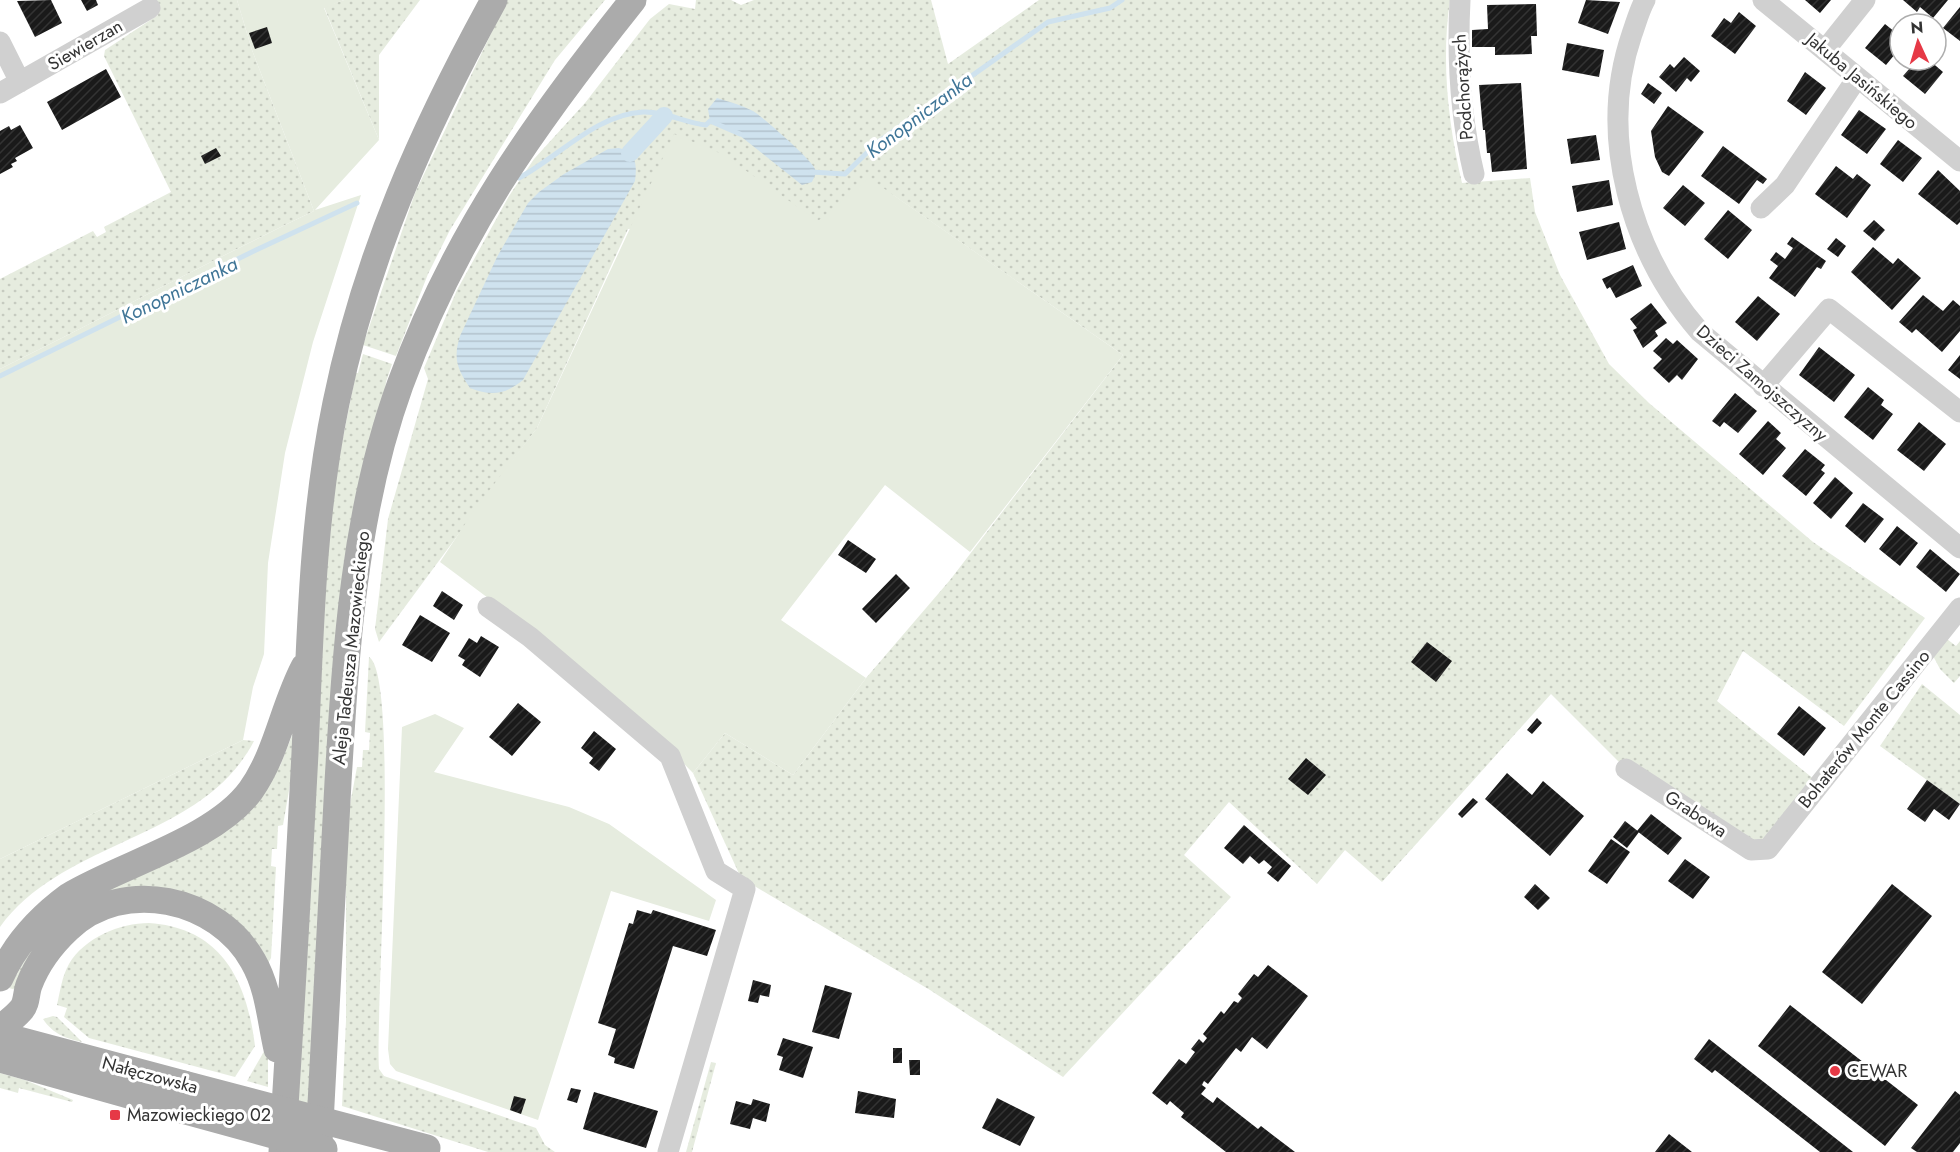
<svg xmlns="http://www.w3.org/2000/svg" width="1960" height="1152" font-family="Jost,sans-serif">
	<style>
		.grass { fill: url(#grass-dots) }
		.garden { fill: #e6ecdf }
		.water { fill: url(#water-rules) }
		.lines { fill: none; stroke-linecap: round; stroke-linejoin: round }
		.stream { stroke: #cfe2ee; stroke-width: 5 }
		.canal { stroke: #cfe2ee; stroke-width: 18 }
		.building { fill: url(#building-hatch) }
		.minor { stroke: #d0d0d0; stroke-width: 21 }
		.major { stroke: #ababab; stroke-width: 27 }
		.major-bridge { stroke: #ababab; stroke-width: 27 }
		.poi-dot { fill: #e63946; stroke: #fff; stroke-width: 2 }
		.labels { text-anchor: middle; stroke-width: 6; stroke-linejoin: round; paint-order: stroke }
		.street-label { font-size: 18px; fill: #333; stroke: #fff }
		.poi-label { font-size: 18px; fill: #333; stroke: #fff; text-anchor: start }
		.water-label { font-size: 20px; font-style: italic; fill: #3f7597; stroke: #fff }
	</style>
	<defs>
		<pattern id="grass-dots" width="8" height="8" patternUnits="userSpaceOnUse" patternTransform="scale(1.5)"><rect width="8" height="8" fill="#e6ecdf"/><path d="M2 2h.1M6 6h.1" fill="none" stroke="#c6cbc0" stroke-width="1.8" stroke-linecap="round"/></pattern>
		<pattern id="water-rules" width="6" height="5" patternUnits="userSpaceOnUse" patternTransform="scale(1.5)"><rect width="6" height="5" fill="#cfe2ee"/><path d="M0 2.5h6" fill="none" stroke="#b2c2cd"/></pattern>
		<pattern id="building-hatch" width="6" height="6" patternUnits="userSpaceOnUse" patternTransform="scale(1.5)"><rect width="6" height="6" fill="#1a1a1a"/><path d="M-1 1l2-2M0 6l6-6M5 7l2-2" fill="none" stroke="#333"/></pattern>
	</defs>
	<rect width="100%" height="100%" fill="#fff"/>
	<!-- grass -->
	<path class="grass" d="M151 0H237L252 50 314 211C208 262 105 317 0 369V279L93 231 97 237 106 232 104 227 171 192 104 56 105 50 158 15Z
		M344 0H420L379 55V140L324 7Z
		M507 0H605L555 60 450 230 428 274 396 356 363 345 415 193Z
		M696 0H731L741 5 754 0H931L948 64 1039 0H1450C1441 61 1448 123 1462 183L1530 178 1535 212 1560 275 1609 364 1649 403 1813 542 1925 618 1844 726 1743 651 1717 701 1820 784 1768 849 1626 769 1551 694 1382 882 1345 850 1317 884 1229 802 1184 855 1231 897 1063 1077 930 990 741 878 693 773 725 733 793 775 866 678 950 580 1123 355 893 195 818 221 628 229 537 428 379 642 375 629 388 519 428 379 424 368 457 290 509 196 534 159 585 103 650 19 669 4 695 9Z
		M363 354 392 364 386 382 308 1152H295L319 672 333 487 356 373H358Z
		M1943 636 1956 646 1960 641V676L1954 683 1940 669 1932 654Z
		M369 657C400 675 375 1015 379 1069L384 1076 536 1128 545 1145 555 1152H488L342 1106 346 1021V826L357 767H362L363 750H369L370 733 365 732Z
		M1922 684 1960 715V804L1880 746Z
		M293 733 291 779 283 825 278 826 277 849H272L271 866 276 867 271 958 267 965 260 952 123 893 16 990 9 988 36 941 280 766Z
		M243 740 254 741C202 841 65 838 0 927V859Z
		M149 923C222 928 247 981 255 1046L235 1077 89 1038 64 1017 67 1008 57 1005C60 992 62 976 69 964 84 938 120 923 149 923Z
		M53 1016 57 1017 82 1042C65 1038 53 1034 43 1019Z
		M266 1048H268V1087L247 1081Z
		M711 1062 716 1063 692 1152H686Z
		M0 1073 25 1080 73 1100 72 1102 19 1088 18 1093 0 1088Z"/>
	<!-- garden -->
	<path class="garden" d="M237 0H344L324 8 379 140 315 210 361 195 313 342 285 453 268 563 264 654 253 687 243 740 0 859V369C105 317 208 262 314 211L252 50Z
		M674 134 722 154 818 221 869 178 1123 355 970 552 885 485 781 620 866 678 793 775 725 733 693 773C614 691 531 630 440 562L475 509 537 428Z
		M435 714 464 728 434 772 569 807 609 824 716 900 709 921 611 891 538 1120 396 1071 390 1064 388 1049 402 727Z"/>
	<!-- water -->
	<path class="water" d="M717 98C730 102 741 105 753 111 763 117 812 160 815 169 817 174 814 177 812 182L802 185 734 131 710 121 708 109Z
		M619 148C637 152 637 166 635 181L523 380C506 394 492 397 470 388 457 369 453 358 460 336L497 257 528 203 539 192 564 174 608 149Z"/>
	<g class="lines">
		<!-- stream -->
		<path class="stream" d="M811 172 845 174 878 142 1048 22 1110 8 1122 0
			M519 178C558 157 597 114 643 112 664 111 686 123 706 125L710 121 740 134
			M0 376 256 250 357 203"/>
		<!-- canal -->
		<path class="canal" d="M630 153 664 116"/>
	</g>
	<!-- building -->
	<path class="building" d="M51 0 62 23 35 37 17 1Z
		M81 0H96L98 5 87 11Z
		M1586 0 1620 2 1608 34 1578 23Z
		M1805 0H1831L1820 13Z
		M1903 0H1948L1933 18 1920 7 1917 12Z
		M1536 4 1537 36H1531L1532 54 1495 55V47H1472V30L1488 29 1487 5Z
		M1960 7V41L1943 28Z
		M1739 12 1756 26 1735 54 1711 36 1724 18 1731 23Z
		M1885 24 1900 36V48L1886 65 1865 48Z
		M267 27 272 43 255 49 249 33Z
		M1567 43 1604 50 1599 77 1562 70Z
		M1684 57 1700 71 1691 82 1687 78 1676 92 1659 77 1670 64 1674 68Z
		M1917 60H1929L1943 72 1925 94 1903 76Z
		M106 69 121 97 62 130 47 102Z
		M1805 72 1826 88 1806 115 1787 101Z
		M1521 83 1527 169 1492 172 1490 153H1487L1485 130H1483L1479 85Z
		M1648 83 1662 93 1654 104 1641 94Z
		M1668 106 1704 132 1669 176 1662 172 1655 157 1651 131Z
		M1859 110 1886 129 1867 154 1841 135Z
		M20 125 33 148 15 158 17 161 11 164 13 167 0 174V131L9 126 11 130Z
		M1596 135 1600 160 1571 164 1567 139Z
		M1898 140 1922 158 1903 182 1880 164Z
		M1723 146 1767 179 1763 184 1757 180 1739 204 1701 176Z
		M216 148 221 156 205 164 201 156Z
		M1836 166 1853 179 1857 174 1871 185 1847 218 1815 194Z
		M1938 170 1960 191V222L1957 225 1918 194Z
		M1609 180 1613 205 1577 212 1572 186Z
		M1683 185 1705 203 1685 226 1663 208Z
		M1728 210 1752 230 1728 259 1704 239Z
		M1874 220 1885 230 1875 241 1863 231Z
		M1619 222 1626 249 1587 260 1579 232Z
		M1792 237 1826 261 1821 269 1817 267 1795 297 1769 278 1778 266 1770 260 1776 252 1785 259 1793 248 1787 244Z
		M1836 238 1846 246 1838 257 1827 249Z
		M1873 247 1893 264 1898 258 1921 278 1892 310 1851 272Z
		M1633 265 1642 286 1616 298 1610 287 1607 289 1602 279Z
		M1923 295 1943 311 1953 300 1960 306V331L1942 352 1916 329 1912 333 1899 322Z
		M1758 296 1780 314 1757 341 1735 322Z
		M1651 303 1667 323 1655 331 1658 336 1643 348 1633 330 1637 328 1630 319Z
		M1666 338 1673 344 1677 340 1698 359 1682 380 1677 375 1669 383 1653 368 1662 359 1653 351Z
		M1819 347 1855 375 1834 402 1799 375Z
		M1960 355V379L1948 370Z
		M1868 387 1884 400 1881 405 1893 414 1873 440 1844 417Z
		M1735 393 1757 411 1738 433 1724 422 1720 427 1712 421Z
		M1768 421 1781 433 1776 439 1786 448 1763 475 1739 454Z
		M1919 422 1946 444 1924 471 1897 450Z
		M1805 449 1825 465 1821 470 1825 473 1806 496 1782 476Z
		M1835 477 1853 493 1831 519 1813 503Z
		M1863 503 1884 519 1865 543 1845 526Z
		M1897 526 1918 543 1900 566 1879 549Z
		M848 540 876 559 866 573 838 555Z
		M1930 549 1960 574 1946 592 1916 567Z
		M896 574 910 588 876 623 862 609Z
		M442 591 463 605 454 620 433 606Z
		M420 615 450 633 432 662 402 645Z
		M481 636 499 647 480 677 462 665 465 660 458 656 469 638 477 643Z
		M1427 642 1452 661 1436 682 1411 662Z
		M518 703 541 722 512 756 489 737Z
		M1799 706 1826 728 1804 756 1777 734Z
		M1537 718 1542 723 1532 734 1527 730Z
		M594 731 616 749 599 771 589 763 593 758 581 748Z
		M1306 758 1326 775 1308 795 1288 779Z
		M1507 773 1532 795 1543 781 1584 816 1550 856 1485 799Z
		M1927 780 1960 804 1949 820 1934 809 1925 822 1907 809Z
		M1473 798 1478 802 1462 818 1458 814Z
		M1651 814 1682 838 1668 855 1637 831Z
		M1625 821 1639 832 1627 848 1613 837Z
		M1244 825 1291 866 1278 882 1267 873 1272 867 1264 860 1259 864 1250 856 1243 864 1224 848Z
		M1611 839 1630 852 1607 884 1588 871Z
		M1685 859 1710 877 1693 899 1668 881Z
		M1535 884 1550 898 1538 910 1524 897Z
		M1892 884 1932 916 1862 1004 1822 972Z
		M637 910 651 914 653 910 716 930 707 956 673 946 634 1069 614 1063 615 1058 608 1055 616 1029 598 1023 629 923 633 924Z
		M1268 965 1308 996 1267 1049 1252 1037 1241 1052 1236 1048 1208 1084 1204 1081 1202 1085 1206 1088 1201 1094 1213 1103 1217 1097 1258 1129 1261 1126 1295 1152H1226L1181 1117 1184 1113 1170 1101 1167 1105 1152 1093 1179 1059 1186 1064 1195 1052 1191 1049 1199 1039 1203 1043 1207 1038 1203 1034 1221 1011 1224 1014 1234 1001 1238 1003 1242 998 1238 994 1254 974 1258 977Z
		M753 980 771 985 769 997 760 995 758 1003 748 1001Z
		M825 985 852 993 839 1039 812 1032Z
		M1790 1005 1918 1105 1885 1146 1758 1046Z
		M783 1038 813 1047 803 1078 779 1070 783 1057 777 1055Z
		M1709 1039 1853 1152H1820L1715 1070 1712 1073 1694 1059Z
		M893 1048H902V1063H893Z
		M909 1060H920V1075H910Z
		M571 1088 581 1090 577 1103 567 1100Z
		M858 1091 896 1099 894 1118 855 1113Z
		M1955 1091 1960 1095V1143L1953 1152H1917L1911 1148Z
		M594 1092 658 1111 646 1148 583 1129Z
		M514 1096 526 1099 521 1114 510 1110Z
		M997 1098 1035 1117 1020 1146 982 1128Z
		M753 1099 770 1104 766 1122 753 1118 750 1129 730 1124 736 1101 751 1105Z
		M1669 1134 1692 1152H1655Z"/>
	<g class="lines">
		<!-- minor -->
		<path class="minor" d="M1460 0C1457 59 1460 116 1474 174
			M1645 0C1639 11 1636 23 1632 34 1597 136 1631 253 1700 332L1960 548
			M1763 0 1960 161
			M0 42 20 82
			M1825 50 1865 0
			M0 93 150 8
			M1761 208 1785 185 1857 78
			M1763 386 1829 309 1960 412
			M488 607 530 637 670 756 716 871 745 889 668 1152
			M1626 769 1751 850 1768 849 1960 608"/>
		<!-- major -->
		<path class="major" d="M0 978C15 944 39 918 69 896 122 864 215 840 251 790 277 753 283 707 304 667
			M0 1028C7 1023 15 1017 21 1010 27 1004 26 993 29 985 37 964 52 944 68 929 123 876 218 898 253 961 269 989 270 1019 277 1049
			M0 1035 184 1084
			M0 1059 182 1110
			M319 1142C326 1022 331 902 338 782 346 648 354 512 400 385 455 234 534 124 633 0
			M282 1152C291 1019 298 886 305 753 310 637 312 518 336 403 366 256 422 131 494 0"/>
		<!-- major-bridge -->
		<path class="major-bridge" d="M184 1084 427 1148
			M182 1110 324 1149"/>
	</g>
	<!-- markers -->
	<g class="poi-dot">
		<circle cx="1835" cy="1071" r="6"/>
		<rect x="109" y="1109" width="12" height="12" rx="3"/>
	</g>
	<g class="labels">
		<!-- street labels -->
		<g class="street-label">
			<text transform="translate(85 45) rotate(-30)" y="6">Siewierzan</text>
			<text transform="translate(1862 81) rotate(40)" y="6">Jakuba Jasińskiego</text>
			<text transform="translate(1463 87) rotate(-94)" y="6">Podchorążych</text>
			<text transform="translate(1762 383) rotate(41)" y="6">Dzieci Zamojszczyzny</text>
			<text transform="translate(351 648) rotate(-84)" y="6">Aleja Tadeusza Mazowieckiego</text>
			<text transform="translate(1864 729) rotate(-51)" y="6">Bohaterów Monte Cassino</text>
			<text transform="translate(1696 814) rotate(33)" y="6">Grabowa</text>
			<text transform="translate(150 1075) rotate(15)" y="6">Nałęczowska</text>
		</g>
		<!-- poi labels -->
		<g class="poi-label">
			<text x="1847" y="1077">CEWAR</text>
			<text x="127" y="1121">Mazowieckiego 02</text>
		</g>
		<!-- water labels -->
		<g class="water-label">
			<text transform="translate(919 115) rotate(-37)" y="7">Konopniczanka</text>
			<text transform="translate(179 290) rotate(-26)" y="7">Konopniczanka</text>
		</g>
	</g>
	<!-- north arrow -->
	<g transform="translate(1918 42) rotate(356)"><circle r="28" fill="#ffffff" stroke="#adadad" stroke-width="1.5"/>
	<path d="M0-4.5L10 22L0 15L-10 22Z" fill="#e63946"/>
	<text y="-9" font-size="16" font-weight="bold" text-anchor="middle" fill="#333333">N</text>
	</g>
</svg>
